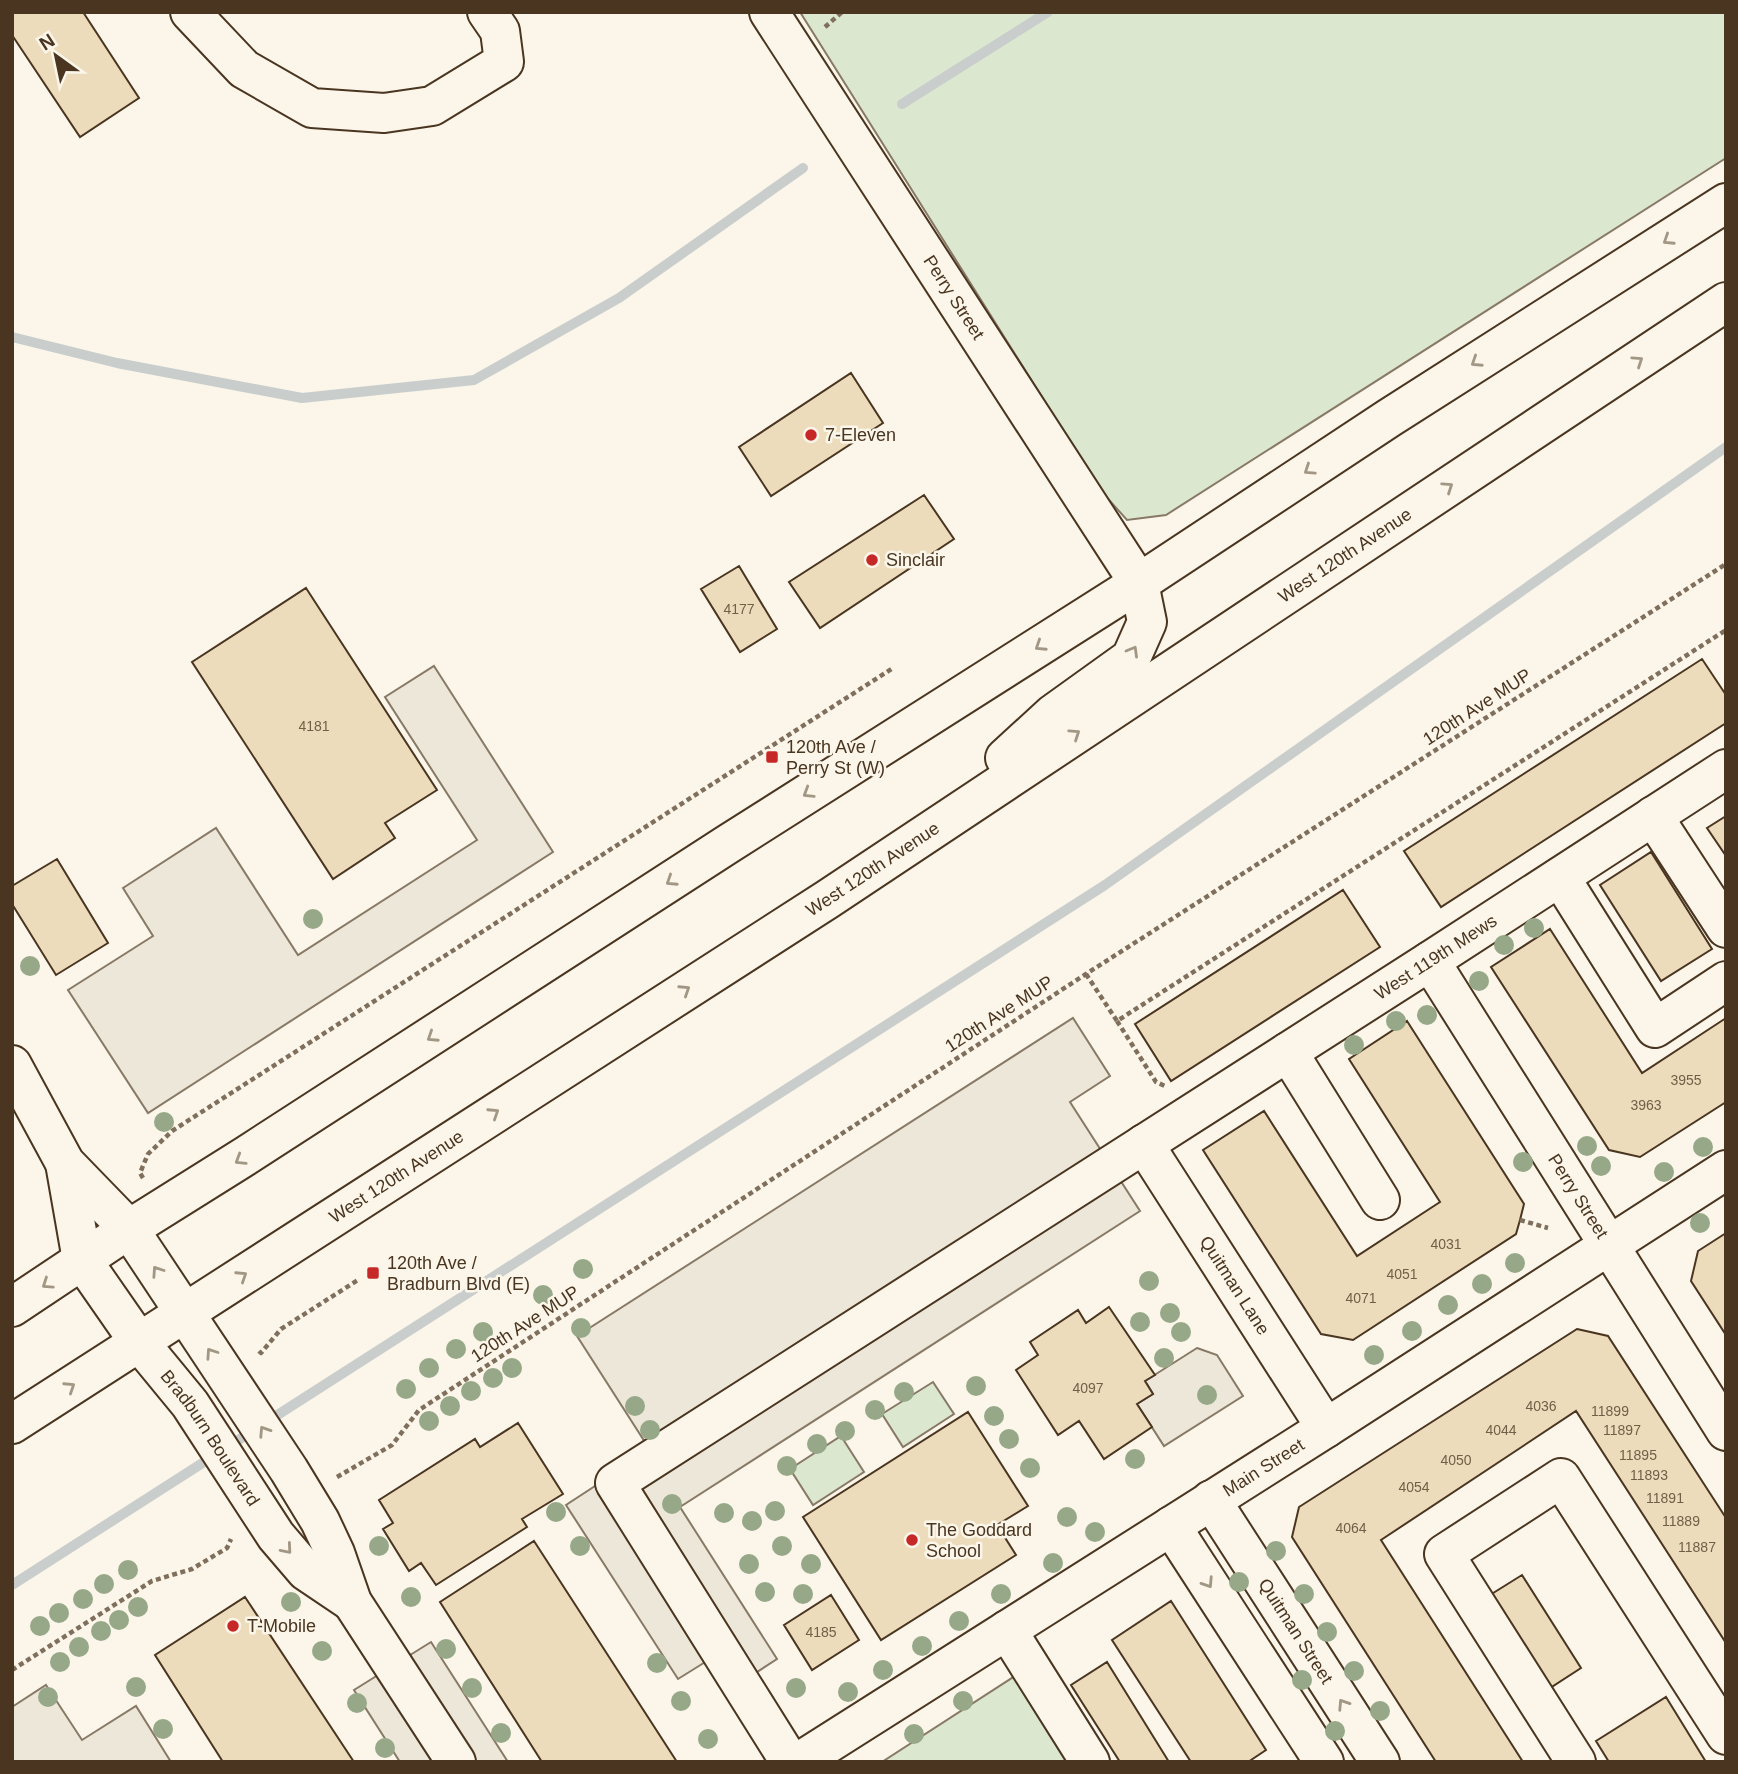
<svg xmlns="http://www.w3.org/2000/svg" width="1738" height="1774" font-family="Arial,sans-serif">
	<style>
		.green { fill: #dce7d0; stroke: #887966; stroke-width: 2 }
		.parking { fill: #ede7d9; stroke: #887966; stroke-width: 2 }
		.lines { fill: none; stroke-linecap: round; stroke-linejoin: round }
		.stream { stroke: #c9cecd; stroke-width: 10 }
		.building { fill: #ecdcbc; stroke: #4a3520; stroke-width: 2 }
		.minor-casing { stroke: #4a3520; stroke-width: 42 }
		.major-casing { stroke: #4a3520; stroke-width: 42 }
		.path { stroke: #7f6f5c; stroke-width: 4.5; stroke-dasharray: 5 3.5; stroke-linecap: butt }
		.minor { stroke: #fbf6e9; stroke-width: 38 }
		.major { stroke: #fbf6e9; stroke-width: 38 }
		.tree { fill: #96a887 }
		.oneway { stroke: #a29684 }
		.poi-dot { fill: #c62828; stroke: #fbf6e9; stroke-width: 2.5 }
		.labels { text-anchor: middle; stroke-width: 5; stroke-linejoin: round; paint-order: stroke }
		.number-label { font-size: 14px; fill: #725f47 }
		.street-label { font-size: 18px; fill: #4a3520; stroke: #fbf6e9 }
		.poi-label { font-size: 18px; fill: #4a3520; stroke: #fbf6e9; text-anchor: start }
	</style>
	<rect width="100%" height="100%" fill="#fbf6e9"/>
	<!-- green -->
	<path class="green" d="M800 12H1726V158L1166 515 1127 520 1101 491Z
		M933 1382 954 1414 903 1447 882 1414Z
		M841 1436 864 1472 813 1505 790 1469Z
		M1018 1674 1075 1762H882Z"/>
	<!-- parking -->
	<path class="parking" d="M434 666 553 852 148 1113 68 990 153 936 123 888 216 828 298 955 477 840 385 697Z
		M1073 1018 1110 1076 1070 1102 1140 1211 680 1507 777 1659 751 1676 731 1646 678 1679 566 1505 650 1450 577 1336Z
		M1197 1348 1217 1355 1243 1396 1164 1446 1137 1404 1153 1394 1145 1381Z
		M431 1642 508 1762H400L354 1690Z
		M46 1685 82 1740 136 1706 171 1762H12V1707Z"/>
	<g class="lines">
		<!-- stream -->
		<path class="stream" d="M902 104 1048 12
			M12 337 117 363 302 398 474 380 619 298 803 168
			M12 1585 1105 885 1726 447"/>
	</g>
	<!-- building -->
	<path class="building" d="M12 12H83L139 98 80 137 12 35Z
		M851 373 883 423 771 496 739 447Z
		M924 495 954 539 820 628 789 582Z
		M739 566 777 629 740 652 701 589Z
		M306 588 437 790 385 823 395 838 333 879 192 662Z
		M1702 659 1726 695V723L1441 907 1404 851Z
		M1726 816V856L1707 828Z
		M1651 852 1712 949 1661 981 1600 885Z
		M57 859 108 943 56 975 12 904V886Z
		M1343 890 1380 947 1171 1081 1135 1024Z
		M1550 929 1642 1073 1726 1018V1102L1640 1157 1609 1150 1491 967Z
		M1407 1021 1524 1204 1520 1220 1516 1234 1353 1340 1321 1334 1203 1150 1264 1111 1357 1256 1440 1202 1349 1059Z
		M1726 1233V1335L1691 1281 1698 1251Z
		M1109 1307 1155 1375 1145 1381 1153 1394 1137 1404 1152 1427 1104 1459 1079 1421 1058 1435 1016 1370 1038 1355 1030 1342 1078 1310 1086 1323Z
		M1577 1329 1608 1336 1726 1518V1643L1576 1411 1381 1540 1523 1762H1436L1292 1537 1299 1507Z
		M968 1412 1028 1506 997 1525 1016 1555 881 1640 803 1517Z
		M518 1423 563 1494 522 1519 527 1527 436 1585 421 1563 409 1571 383 1529 393 1523 379 1500 475 1439 480 1447Z
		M534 1541 677 1762H542L440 1602Z
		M1522 1575 1581 1668 1550 1688 1490 1595Z
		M831 1595 859 1640 812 1670 784 1625Z
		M245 1597 354 1762H223L155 1655Z
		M1171 1601 1266 1750 1248 1762H1191L1112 1640Z
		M1107 1662 1169 1762H1120L1071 1685Z
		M1666 1697 1706 1762H1609L1596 1741Z"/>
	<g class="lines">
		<!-- minor casing -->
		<g class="minor-casing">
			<g id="minor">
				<path d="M190 12 244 69 312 108 384 113 432 106 504 62 500 31 487 12"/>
				<path id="s1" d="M769 12 1139 583"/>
				<path d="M1653 816 1726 928"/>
				<path d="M1560 877 1655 1028 1726 981"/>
				<path id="s2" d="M1430 961 1726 1431"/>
				<path d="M1288 1052 1380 1200"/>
				<path d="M12 1065 65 1163 129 1229 289 1470 320 1521 335 1553 352 1602 456 1762"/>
				<path id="s3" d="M1144 1144 1326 1428"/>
				<path id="s4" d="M65 1163 82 1260 139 1342 190 1404 276 1536 306 1571 352 1602"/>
				<path id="s5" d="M1211 1500 1380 1762"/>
				<path d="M1171 1526 1324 1762"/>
				<path d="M1007 1630 1090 1762"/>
				<path id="s6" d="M790 1762 615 1483 1430 961 1726 769"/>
				<path id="s7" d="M799 1762 1326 1428 1726 1170"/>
				<path d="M1576 1762 1444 1554 1561 1478 1726 1735"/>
			</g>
		</g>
		<!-- major casing -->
		<g class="major-casing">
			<g id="major">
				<path d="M1005 758 1053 714 1131 658 1147 622 1139 583"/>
				<path d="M12 1307 129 1229 247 1155 728 844 1139 583 1389 418 1726 203"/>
				<path id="s8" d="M12 1424 828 899 1726 302"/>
			</g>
		</g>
		<!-- path -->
		<path class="path" d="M825 27 842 12
			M1086 974 1117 1021 1726 630
			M1117 1021 1156 1082 1165 1086
			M143 1178 140 1173 148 1154 172 1131 893 668
			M1520 1220 1548 1228
			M259 1351 261 1353 281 1329 358 1280
			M337 1477 392 1445 419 1410 1086 974 1726 564
			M12 1670 152 1581 192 1569 227 1548 231 1539"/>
		<!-- minor -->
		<use href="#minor" class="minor"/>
		<!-- major -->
		<use href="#major" class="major"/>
	</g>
	<!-- trees -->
	<g class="tree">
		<circle cx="313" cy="919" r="10"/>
		<circle cx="1534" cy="928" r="10"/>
		<circle cx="1504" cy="945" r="10"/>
		<circle cx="30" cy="966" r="10"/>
		<circle cx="1479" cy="981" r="10"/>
		<circle cx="1427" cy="1015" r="10"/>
		<circle cx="1396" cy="1021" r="10"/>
		<circle cx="1354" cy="1045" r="10"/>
		<circle cx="164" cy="1122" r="10"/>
		<circle cx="1587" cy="1146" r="10"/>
		<circle cx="1703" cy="1147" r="10"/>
		<circle cx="1523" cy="1162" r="10"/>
		<circle cx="1601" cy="1166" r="10"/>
		<circle cx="1664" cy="1172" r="10"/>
		<circle cx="1700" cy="1223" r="10"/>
		<circle cx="1515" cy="1263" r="10"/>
		<circle cx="583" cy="1269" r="10"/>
		<circle cx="1149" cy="1281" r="10"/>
		<circle cx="1482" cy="1284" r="10"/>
		<circle cx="543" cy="1295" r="10"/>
		<circle cx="1448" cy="1305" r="10"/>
		<circle cx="1170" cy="1313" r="10"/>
		<circle cx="1140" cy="1322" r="10"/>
		<circle cx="581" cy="1328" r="10"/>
		<circle cx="1412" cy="1331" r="10"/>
		<circle cx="483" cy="1332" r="10"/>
		<circle cx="1181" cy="1332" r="10"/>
		<circle cx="456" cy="1349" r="10"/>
		<circle cx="1374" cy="1355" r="10"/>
		<circle cx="1164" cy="1358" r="10"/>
		<circle cx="429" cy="1368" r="10"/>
		<circle cx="512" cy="1368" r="10"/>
		<circle cx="493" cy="1378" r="10"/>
		<circle cx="976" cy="1386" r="10"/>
		<circle cx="406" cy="1389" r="10"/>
		<circle cx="471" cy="1391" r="10"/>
		<circle cx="904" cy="1392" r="10"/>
		<circle cx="1207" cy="1395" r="10"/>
		<circle cx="450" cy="1406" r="10"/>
		<circle cx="635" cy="1406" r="10"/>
		<circle cx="875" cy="1410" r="10"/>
		<circle cx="994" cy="1416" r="10"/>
		<circle cx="429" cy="1421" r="10"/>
		<circle cx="650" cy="1430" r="10"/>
		<circle cx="845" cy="1431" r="10"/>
		<circle cx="1009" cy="1439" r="10"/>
		<circle cx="817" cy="1444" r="10"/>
		<circle cx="1135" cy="1459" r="10"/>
		<circle cx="787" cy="1466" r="10"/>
		<circle cx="1030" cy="1468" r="10"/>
		<circle cx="672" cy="1504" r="10"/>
		<circle cx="775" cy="1511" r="10"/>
		<circle cx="556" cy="1512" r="10"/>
		<circle cx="724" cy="1513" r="10"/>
		<circle cx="1067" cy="1517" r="10"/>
		<circle cx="752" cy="1521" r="10"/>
		<circle cx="1095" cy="1532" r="10"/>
		<circle cx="379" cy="1546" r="10"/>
		<circle cx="580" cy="1546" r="10"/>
		<circle cx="782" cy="1546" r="10"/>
		<circle cx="1276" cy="1551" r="10"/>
		<circle cx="1053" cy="1563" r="10"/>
		<circle cx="749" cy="1564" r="10"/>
		<circle cx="811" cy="1564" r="10"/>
		<circle cx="128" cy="1570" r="10"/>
		<circle cx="1239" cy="1582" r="10"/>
		<circle cx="104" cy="1584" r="10"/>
		<circle cx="765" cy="1592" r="10"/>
		<circle cx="803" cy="1594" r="10"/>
		<circle cx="1001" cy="1594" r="10"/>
		<circle cx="1304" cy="1594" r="10"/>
		<circle cx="411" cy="1597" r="10"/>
		<circle cx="83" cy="1599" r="10"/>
		<circle cx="291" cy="1602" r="10"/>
		<circle cx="138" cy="1607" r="10"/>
		<circle cx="59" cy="1613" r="10"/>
		<circle cx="119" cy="1620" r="10"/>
		<circle cx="959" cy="1621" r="10"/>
		<circle cx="40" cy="1626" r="10"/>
		<circle cx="101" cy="1631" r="10"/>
		<circle cx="1327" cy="1632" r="10"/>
		<circle cx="922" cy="1646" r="10"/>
		<circle cx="79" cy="1647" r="10"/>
		<circle cx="446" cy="1649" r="10"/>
		<circle cx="322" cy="1651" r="10"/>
		<circle cx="60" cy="1662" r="10"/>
		<circle cx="657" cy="1663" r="10"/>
		<circle cx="883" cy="1670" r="10"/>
		<circle cx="1354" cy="1671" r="10"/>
		<circle cx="1302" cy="1680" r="10"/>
		<circle cx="136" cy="1687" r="10"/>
		<circle cx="472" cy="1688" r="10"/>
		<circle cx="796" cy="1688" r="10"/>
		<circle cx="848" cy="1692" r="10"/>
		<circle cx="48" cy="1697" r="10"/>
		<circle cx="681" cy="1701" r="10"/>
		<circle cx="963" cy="1701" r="10"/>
		<circle cx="357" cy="1703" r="10"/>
		<circle cx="1380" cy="1711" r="10"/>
		<circle cx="163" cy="1729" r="10"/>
		<circle cx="1335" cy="1731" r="10"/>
		<circle cx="501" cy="1733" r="10"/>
		<circle cx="914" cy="1734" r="10"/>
		<circle cx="708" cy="1739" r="10"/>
		<circle cx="385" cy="1748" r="10"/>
	</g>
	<!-- one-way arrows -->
	<defs><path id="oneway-chevron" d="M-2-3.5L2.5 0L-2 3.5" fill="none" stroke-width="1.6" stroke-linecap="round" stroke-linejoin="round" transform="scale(1.75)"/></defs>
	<g class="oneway">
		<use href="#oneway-chevron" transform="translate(1668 240) rotate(147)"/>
		<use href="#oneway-chevron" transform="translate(1638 361) rotate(-34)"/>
		<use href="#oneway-chevron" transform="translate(1476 362) rotate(147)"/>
		<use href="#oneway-chevron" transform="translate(1309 470) rotate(146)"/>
		<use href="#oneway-chevron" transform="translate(1448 487) rotate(-34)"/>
		<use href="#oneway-chevron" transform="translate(1040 646) rotate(147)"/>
		<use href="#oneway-chevron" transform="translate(1133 651) rotate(-60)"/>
		<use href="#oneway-chevron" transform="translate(1075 734) rotate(-34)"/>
		<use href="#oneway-chevron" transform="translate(808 793) rotate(148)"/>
		<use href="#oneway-chevron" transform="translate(671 881) rotate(147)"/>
		<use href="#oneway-chevron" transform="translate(685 990) rotate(-33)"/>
		<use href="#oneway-chevron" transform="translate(432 1037) rotate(147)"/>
		<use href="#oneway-chevron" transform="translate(494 1113) rotate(-33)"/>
		<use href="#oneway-chevron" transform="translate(240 1160) rotate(148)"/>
		<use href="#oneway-chevron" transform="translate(157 1271) rotate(-124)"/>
		<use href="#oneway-chevron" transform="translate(242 1276) rotate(-33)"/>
		<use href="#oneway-chevron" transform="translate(47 1284) rotate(146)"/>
		<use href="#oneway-chevron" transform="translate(211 1353) rotate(-124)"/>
		<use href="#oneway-chevron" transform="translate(70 1387) rotate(-33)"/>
		<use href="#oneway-chevron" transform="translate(264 1431) rotate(-123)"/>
		<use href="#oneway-chevron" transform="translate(287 1549) rotate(49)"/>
		<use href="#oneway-chevron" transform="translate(1208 1583) rotate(57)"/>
		<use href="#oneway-chevron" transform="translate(1343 1704) rotate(-123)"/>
	</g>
	<!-- markers -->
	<g class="poi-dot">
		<circle cx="811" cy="435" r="7"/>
		<circle cx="872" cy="560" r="7"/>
		<rect x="765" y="750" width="14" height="14" rx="3.5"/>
		<rect x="366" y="1266" width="14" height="14" rx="3.5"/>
		<circle cx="912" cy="1540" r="7"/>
		<circle cx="233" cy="1626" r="7"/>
	</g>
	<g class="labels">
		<!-- number labels -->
		<g class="number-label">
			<text x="739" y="614">4177</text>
			<text x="314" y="731">4181</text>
			<text x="1686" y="1085">3955</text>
			<text x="1646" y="1110">3963</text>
			<text x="1446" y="1249">4031</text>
			<text x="1402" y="1279">4051</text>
			<text x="1361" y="1303">4071</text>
			<text x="1088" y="1393">4097</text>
			<text x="1541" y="1411">4036</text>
			<text x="1610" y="1416">11899</text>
			<text x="1501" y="1435">4044</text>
			<text x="1622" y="1435">11897</text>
			<text x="1638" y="1460">11895</text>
			<text x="1456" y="1465">4050</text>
			<text x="1649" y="1480">11893</text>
			<text x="1414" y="1492">4054</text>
			<text x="1665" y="1503">11891</text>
			<text x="1681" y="1526">11889</text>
			<text x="1351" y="1533">4064</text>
			<text x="1697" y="1552">11887</text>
			<text x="821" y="1637">4185</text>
		</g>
		<!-- street labels -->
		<g class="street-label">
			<text dy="6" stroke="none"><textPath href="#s1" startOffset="340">Perry Street</textPath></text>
			<text dy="6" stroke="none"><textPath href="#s8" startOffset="1591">West 120th Avenue</textPath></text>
			<text transform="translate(1477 707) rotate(-33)" y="6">120th Ave MUP</text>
			<text dy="6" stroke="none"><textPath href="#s8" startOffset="1024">West 120th Avenue</textPath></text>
			<text dy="6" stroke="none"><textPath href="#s6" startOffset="1304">West 119th Mews</textPath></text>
			<text transform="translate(999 1014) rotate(-33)" y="6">120th Ave MUP</text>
			<text dy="6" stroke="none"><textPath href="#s8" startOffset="457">West 120th Avenue</textPath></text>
			<text dy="6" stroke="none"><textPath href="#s2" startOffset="278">Perry Street</textPath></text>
			<text dy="6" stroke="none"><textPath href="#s3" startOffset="168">Quitman Lane</textPath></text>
			<text transform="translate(525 1324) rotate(-33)" y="6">120th Ave MUP</text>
			<text dy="6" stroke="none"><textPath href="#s4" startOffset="318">Bradburn Boulevard</textPath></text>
			<text dy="6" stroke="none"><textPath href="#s7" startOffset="550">Main Street</textPath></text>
			<text dy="6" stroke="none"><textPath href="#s5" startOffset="156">Quitman Street</textPath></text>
		</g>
		<!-- poi labels -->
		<g class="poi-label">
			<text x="825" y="441">7-Eleven</text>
			<text x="886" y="566">Sinclair</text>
			<text x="786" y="753">120th Ave /<tspan x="786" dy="21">Perry St (W)</tspan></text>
			<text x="387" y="1269">120th Ave /<tspan x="387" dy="21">Bradburn Blvd (E)</tspan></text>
			<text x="926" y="1536">The Goddard<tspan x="926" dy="21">School</tspan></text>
			<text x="247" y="1632">T-Mobile</text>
		</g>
	</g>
	<!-- border -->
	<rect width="1738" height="1774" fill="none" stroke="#4a3520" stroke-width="28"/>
	<!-- north arrow -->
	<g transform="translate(56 56) rotate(327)" stroke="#fbf6e9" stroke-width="5" paint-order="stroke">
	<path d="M0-5L12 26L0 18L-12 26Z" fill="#4a3520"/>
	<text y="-10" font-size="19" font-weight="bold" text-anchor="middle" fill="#4a3520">N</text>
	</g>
</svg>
